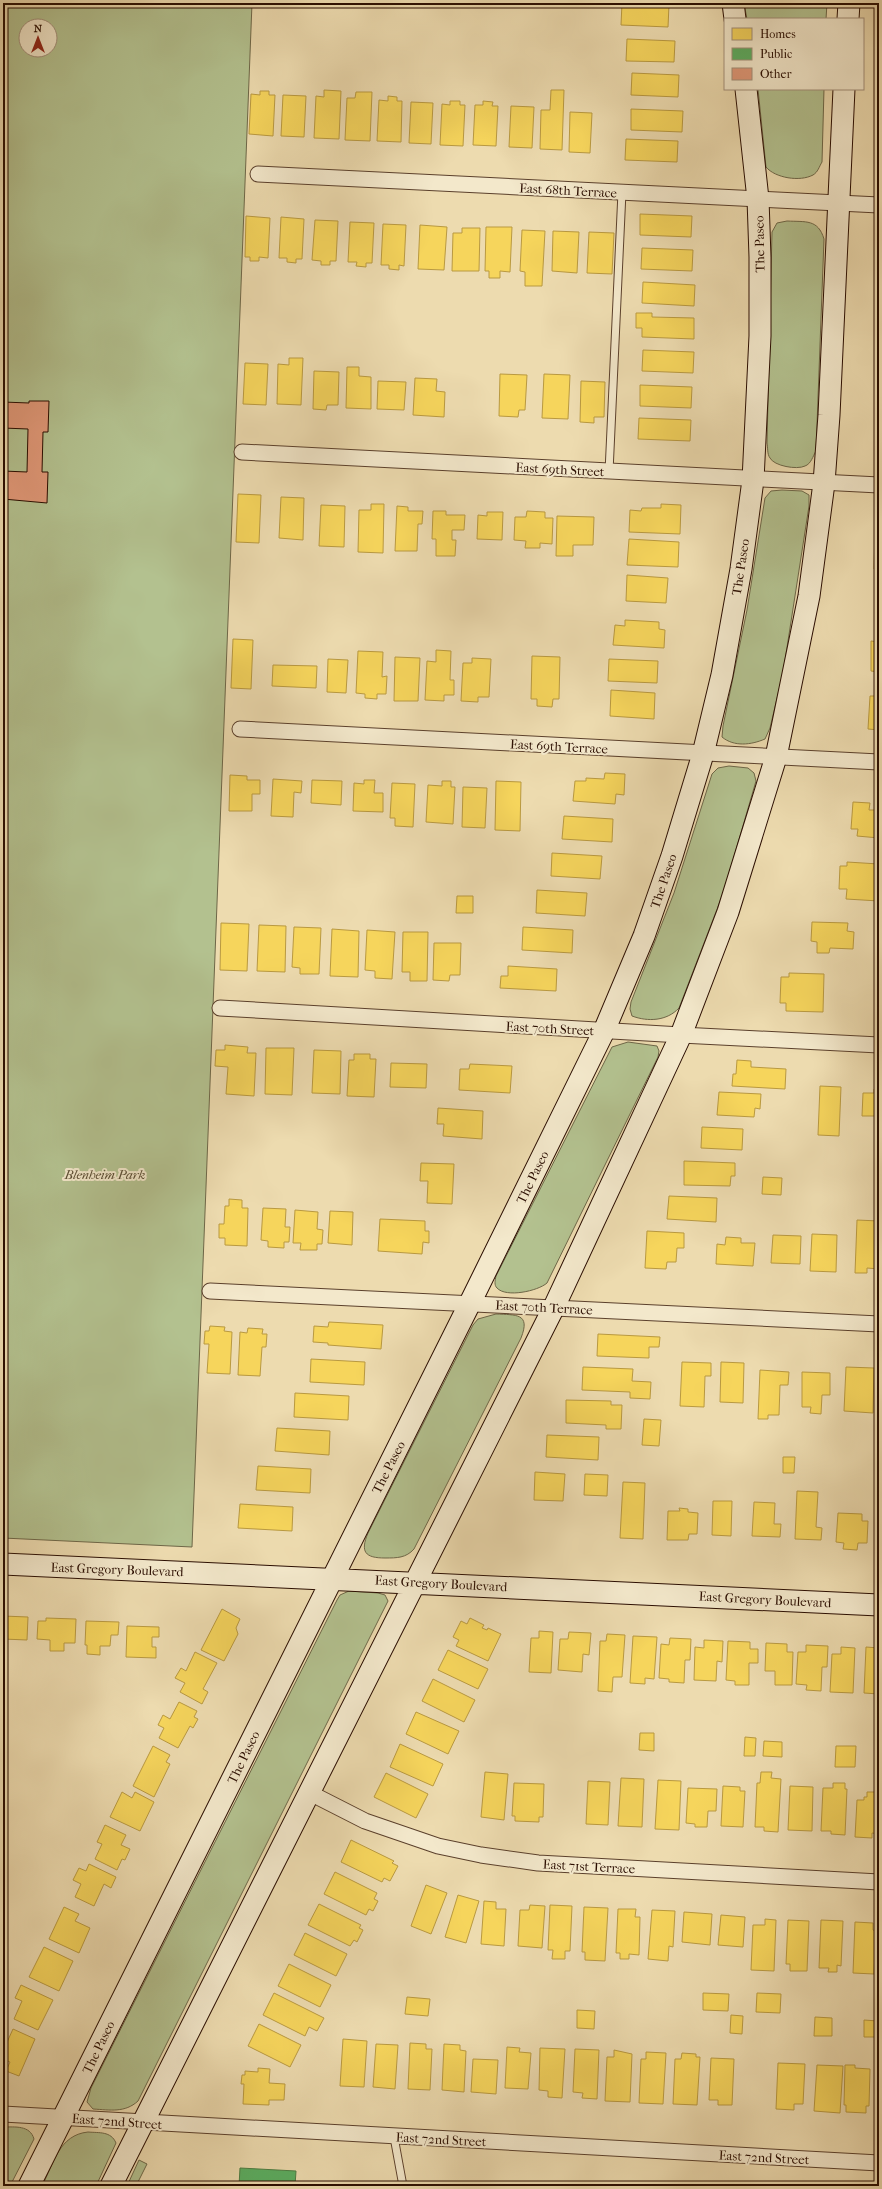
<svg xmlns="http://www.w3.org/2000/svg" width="882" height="2189" font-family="'IM FELL French Canon',serif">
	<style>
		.green { fill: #b3c18f; stroke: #6e6748; fill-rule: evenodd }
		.homes { fill: #f6d55c; stroke: #b99940 }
		.public { fill: #5aae61; stroke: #4c7e44 }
		.building { fill: #e09878; stroke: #2a0d00 }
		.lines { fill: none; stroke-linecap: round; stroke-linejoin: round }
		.lane-casing { stroke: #5b402c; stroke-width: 9 }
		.street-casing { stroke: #5b402c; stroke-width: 17 }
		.secondary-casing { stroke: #2a0d00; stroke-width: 23 }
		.lane { stroke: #f3e8cb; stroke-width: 7 }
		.street { stroke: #f3e8cb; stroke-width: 15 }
		.secondary { stroke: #f3e8cb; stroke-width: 21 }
		.labels { text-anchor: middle; stroke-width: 4; stroke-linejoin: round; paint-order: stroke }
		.street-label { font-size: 13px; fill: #2a0d00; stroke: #f3e8cb }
		.park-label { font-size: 13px; font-style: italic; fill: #5a4c32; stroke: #f3e8cb }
	</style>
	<rect width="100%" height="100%" fill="#eddbaf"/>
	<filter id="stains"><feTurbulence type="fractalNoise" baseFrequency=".005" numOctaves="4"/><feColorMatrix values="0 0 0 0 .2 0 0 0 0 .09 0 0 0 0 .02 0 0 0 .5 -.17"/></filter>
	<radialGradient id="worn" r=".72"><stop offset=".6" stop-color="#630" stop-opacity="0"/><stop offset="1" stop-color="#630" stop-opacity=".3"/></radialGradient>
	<!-- green -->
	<path class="green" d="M3 3H252L192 1547 3 1538ZM26 26H50V50H26Z
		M744 3H827L826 19H747Z
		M758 89H824L822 162C819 167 818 172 813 175 800 182 775 178 766 167Z
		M787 221C806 222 818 219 824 239L816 451C813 456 811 464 805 466 797 470 774 466 770 458 767 454 768 448 767 443L772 232 777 223Z
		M782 490 802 491 809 495V506L783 673 770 728 765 739C751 745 734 747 722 737L723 726 747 610 765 498 771 491Z
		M729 766 748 768 754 773 756 781 724 891 679 1008C667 1021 648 1022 632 1016L630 1009 631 1002 674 893 712 774 718 768Z
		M628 1042 657 1046 659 1051 658 1057 547 1283C538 1291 506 1298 497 1288 494 1285 495 1281 496 1276L612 1047Z
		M496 1314C516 1315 531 1313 521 1338L414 1549C406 1558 397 1558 385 1558 365 1558 360 1552 368 1533L473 1325 478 1319Z
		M349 1591 378 1593 385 1595 388 1601 138 2101C125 2113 110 2110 93 2109L87 2102 91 2088 337 1600 340 1595Z
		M3 2127C15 2127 30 2125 34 2139L10 2186H3Z
		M88 2132C99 2133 111 2131 116 2143L96 2186H42C54 2163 59 2135 88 2132Z
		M139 2160 147 2164 136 2186H127Z"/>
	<!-- homes -->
	<path class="homes" d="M622 3 669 5 668 27 621 25Z
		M627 39 675 41 674 62 626 61Z
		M632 73 679 75 678 97 631 95Z
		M324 90 341 91 339 139 314 138 316 96 324 97Z
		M551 90H564L562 150 540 149 541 110H550Z
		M260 91H269V95H275L273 136 249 134 251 94 260 95Z
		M356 92H372L370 141 345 140 347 98H355Z
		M283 95 306 96 304 137 281 136Z
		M388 96 397 97V101H402L401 142 377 141 379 100 388 101Z
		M450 101H460V105H465L463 146 440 145 442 104 450 105Z
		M483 101 493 102 492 106H498L496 146 473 145 475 105H483Z
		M411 102 433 103 431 144 409 143Z
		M511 106 534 107 532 148 509 147Z
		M631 109 683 111 682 132 631 130Z
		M570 112 592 113 590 153 569 152Z
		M626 139 678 141 677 162 625 160Z
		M640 214 692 216 691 237 640 235Z
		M246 216 270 218 268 258 259 257V261H250V257H245Z
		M281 217 304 219 302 259H296V263L287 262V258H279Z
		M315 220 338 221 336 261H330V265H321V261L312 260Z
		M350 222 374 223 372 263H366V267L356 266 357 262H348Z
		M383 224 406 225 404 266 399 265V270L389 269V265H381Z
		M420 225 447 227 444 270 418 269Z
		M486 227H512L510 272 500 271V278H489V271H485Z
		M462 228H480L479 271H452L453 233H462Z
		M522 230 545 231 542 286H525V272L520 271Z
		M553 231 579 232 577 273 552 271Z
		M589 232 614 233 612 274 587 273Z
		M642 248 693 250 692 271 641 269Z
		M643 282 695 285 694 306 642 303Z
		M636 313H652V317L694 318V339L642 337V328H636Z
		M643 350 694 352 693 373 642 371Z
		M289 358H303L301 405 277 404 278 364 289 365Z
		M245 363 268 364 266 405 243 404Z
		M347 367H359V376L371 377V409L346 408Z
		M314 371 339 372 338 405H327L326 410 313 409Z
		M500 374 527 375 525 410H519L518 417 499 416Z
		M544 374 570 375 568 419 542 418Z
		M415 378 437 379 436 391 445 392 444 417 413 415Z
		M378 381 406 382 404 410 377 409Z
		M581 381 605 382 604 417H594V423L580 422Z
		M640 385 692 387 691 408 640 406Z
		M639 418 691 420 690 441 638 439Z
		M238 494 261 495 259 543 236 542Z
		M281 497 304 498 303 540 279 538Z
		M371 504H384L383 553 358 552 359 510H371Z
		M661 504 681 505 680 534 629 532 630 510 641 511 642 508H661Z
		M321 505 345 506 344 547 319 546Z
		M397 506 408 507V511H423L422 524H418L417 551H395Z
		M433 511H446V515H465L464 530H452V540H456L455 556H436V539H432Z
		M527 511 545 512V518H553L552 544 540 543V548H525L526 541 514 540 515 517H526Z
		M487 512H503L502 540 477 539 478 515 487 516Z
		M557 516 594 517 593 545H573V556H556Z
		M875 535H879V569H874Z
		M629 539 679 542 678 567 627 565Z
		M627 575 668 578 666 603 626 601Z
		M625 620 659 622V629L665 630 664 648 613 645 615 625 625 626Z
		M233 639 253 640 251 689 231 688Z
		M871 641 879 642V672L871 671Z
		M436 650 451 651 450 680H454V695H444V701L425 700 427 661 436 662Z
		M358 651 383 652 382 677 387 676 386 694H377V699L365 698V694L356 693Z
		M532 656 560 657 559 699H553L552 707 537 706V699H531Z
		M395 657 420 658 418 701H394Z
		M472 658 491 659 489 697H478V702L461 701 463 663H472Z
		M328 659 348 660 346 693 327 692Z
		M609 659 658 661 657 683 608 681Z
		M273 665 317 666 316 688 272 686Z
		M611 690 655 693 654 719 610 716Z
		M870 696H879V730L868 729Z
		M605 773 625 774 624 795 616 794 615 804 573 801 575 781H586V778L604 779Z
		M230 775 247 776V780H260V794H252V811H229Z
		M273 779 302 781 301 793 294 792 293 817 271 816Z
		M312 780 342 781 341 805 311 803Z
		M364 780H375L374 793H383V812L353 811 354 783 364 784Z
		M442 781H451V787H455L453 824 426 822 428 785 442 786Z
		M496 781 521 782 520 831 495 830Z
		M392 783 415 784 413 827 395 826V818H390Z
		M463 787 487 788 485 828 462 827Z
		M853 802 870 803 869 810H879V838L857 836 858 829H851Z
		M564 816 613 819 612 842 562 839Z
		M552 853 602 856 600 879 551 876Z
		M847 862 879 864V901L846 899 847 889H839L840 866H847Z
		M537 890 587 893 585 916 536 913Z
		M457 896H473V913H456Z
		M812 922 848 923 847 931 854 932 853 949 830 948 829 953H817V942L811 941Z
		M221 923 249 924 247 971 220 970Z
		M259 925 286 926 285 972 257 971Z
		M294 927 321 928 319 974H300V968L292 967Z
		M523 927 573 930 572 953 522 950Z
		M332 929 359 931 358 977 330 976Z
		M367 930 395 932 392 979 375 978V971L365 970Z
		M403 932H428L427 981H410V972H402Z
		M434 943H461L460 975H450L449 981 433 980Z
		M508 966 557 969 556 991 500 988 501 976H508Z
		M789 973 824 974 823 1012 786 1011V1003H780L781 977H789Z
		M225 1045 248 1047 247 1053H256L254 1096 226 1094 228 1067 215 1066 216 1050H225Z
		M266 1048H294L292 1095 265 1094Z
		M314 1050 341 1051 340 1094 312 1093Z
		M354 1054H370V1059H376L374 1097 347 1096 349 1060H354Z
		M737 1060 751 1061V1067L786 1069 785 1089 732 1086 733 1074H736Z
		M391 1063 427 1064 426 1088 390 1087Z
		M470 1064 512 1066 510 1093 459 1090 460 1069H469Z
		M820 1086 841 1087 839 1136 818 1135Z
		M874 1089H879V1116H862L863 1093H874Z
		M719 1092 761 1094 760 1109 755 1108 754 1117 717 1115Z
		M438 1108 483 1111 482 1139 443 1136 444 1124H437Z
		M702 1127 743 1129 742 1150 701 1148Z
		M684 1161 735 1163V1176H731L730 1186 684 1185Z
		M421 1163 454 1164 452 1204 427 1203 428 1181H420Z
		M763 1177 782 1178 781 1195 762 1194Z
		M669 1196 717 1198 716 1222 667 1219Z
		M229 1199 242 1200V1208H248L247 1246 225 1245V1238H219V1224H224L225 1206H229Z
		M263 1208 286 1209 285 1227H290L289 1242H284V1248L268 1247V1241L261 1240Z
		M295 1210 318 1212 317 1229 323 1230 322 1244H317V1250H300L301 1243H293Z
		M330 1211 353 1212 352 1245 328 1243Z
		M380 1219 425 1221V1231H429V1243L423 1242 422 1254 378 1251Z
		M857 1220 879 1221V1269L867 1268V1273H855Z
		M647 1231 684 1233V1248H677L676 1262H667L666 1269 645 1268Z
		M812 1234 837 1235 836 1272 810 1271Z
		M773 1235 801 1236 800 1264 771 1263Z
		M726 1237 741 1238V1243H755L753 1266 716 1264 717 1244 725 1245Z
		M329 1322 383 1325 381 1349 328 1345V1343L313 1342 314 1326 328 1327Z
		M210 1326 225 1327 224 1331 232 1332 230 1374 207 1373 209 1344H204L205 1331H209Z
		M248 1328 263 1329 262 1334H267L266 1347H262L260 1376 238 1375 240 1332 247 1333Z
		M598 1334 660 1337 659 1347H649V1358L597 1356Z
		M311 1359 365 1362 364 1385 310 1382Z
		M682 1362 711 1363V1376H705L704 1407 680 1406Z
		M721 1362 744 1363 743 1403 720 1402Z
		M583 1367 633 1369 632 1381 651 1382 650 1399 630 1398V1392L582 1390Z
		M846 1367 874 1368 873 1413 844 1411Z
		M760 1370 789 1372 788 1385H780L779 1415H768V1419H758Z
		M802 1372 830 1373V1395H822L821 1414 810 1413 811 1407H802Z
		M295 1393 349 1396 348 1420 294 1417Z
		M566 1400 611 1401V1405H622L621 1429H606V1425L566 1423Z
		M644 1419 661 1420 659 1446 642 1445Z
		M277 1428 330 1431 329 1455 275 1451Z
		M547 1435 599 1437 598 1460 546 1457Z
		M783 1457H795L794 1473H783Z
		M258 1466 311 1469 310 1493 256 1490Z
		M535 1472 565 1474 563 1501 534 1500Z
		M585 1474 608 1475 607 1496 584 1495Z
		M623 1482 645 1483 643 1539 620 1538Z
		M797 1491 818 1492 816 1527 822 1528 821 1540 795 1539Z
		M713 1501H732L731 1536 712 1535Z
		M754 1502 775 1503 774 1524H781L780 1537 752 1536Z
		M240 1504 293 1507 292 1531 238 1528Z
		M679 1508 688 1509V1512L698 1513 697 1534H689L688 1540H667L668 1511H680Z
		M838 1513 862 1514V1521H868L867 1543H858L857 1550 843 1549 844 1543 836 1542Z
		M222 1609 240 1619 236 1628 238 1634 224 1661 201 1650Z
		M3 1616 28 1617 27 1640 3 1639Z
		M46 1618 76 1619 75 1643H64V1651H50V1640L37 1639 38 1621H46Z
		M470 1618 484 1625 482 1628 487 1630 488 1628 501 1634 488 1661 456 1646 459 1640 453 1637 461 1621 467 1624Z
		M86 1621 119 1622 118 1635H111L110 1646H100V1655L87 1654V1645H85Z
		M127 1626 159 1627V1637H152V1647H156V1658L126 1657Z
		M539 1631 553 1632 551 1673 529 1672 531 1638H539Z
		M569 1632 591 1633 589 1655 583 1654 582 1672 558 1670 560 1639H568Z
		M607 1634 625 1635 622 1677H613L612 1692 598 1691 600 1641H606Z
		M633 1636 657 1637 654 1679 645 1678V1684L630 1683Z
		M670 1638 691 1639 690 1660H685L684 1683 669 1682V1679L659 1678 661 1644 669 1645Z
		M704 1640 723 1641 722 1662 717 1661 716 1681 694 1680 695 1647 704 1648Z
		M728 1641 750 1642V1649H758V1663H749V1685H735V1681L726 1680Z
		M766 1643 787 1644V1652H793L792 1685H775V1671H765Z
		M806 1645 828 1646 827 1667H822L821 1691 806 1690 807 1685 796 1684 798 1652H806Z
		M841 1647 855 1648 853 1693 830 1692 832 1654H841Z
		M866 1647 879 1648V1694L864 1693Z
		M448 1650 488 1669 478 1689 438 1670Z
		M195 1652 217 1663 203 1689 208 1692 202 1704 180 1692 185 1683 175 1678 181 1668 186 1671Z
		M433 1679 475 1700 464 1722 422 1701Z
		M179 1702 197 1711 194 1717 198 1719 193 1728 190 1726 178 1748 159 1738 164 1728 158 1725 163 1715 170 1719Z
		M416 1712 459 1731 448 1754 406 1734Z
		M640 1733H654V1751L639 1750Z
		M745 1737 756 1738 755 1756H744Z
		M764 1741 782 1742V1757L763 1756Z
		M400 1744 443 1764 433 1786 390 1767Z
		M153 1746 170 1755 166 1762 170 1764 154 1797 133 1786Z
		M836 1746H856L855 1767H835Z
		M485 1772 508 1774 504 1820 481 1817Z
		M761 1772H772L771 1778 781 1779 778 1832 764 1831V1827H755L757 1783H760Z
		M386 1773 428 1794 416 1818 374 1797Z
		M621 1778 644 1779 642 1827 618 1826Z
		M658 1780 681 1781 679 1830 655 1829Z
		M588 1781 610 1782 608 1825 586 1824Z
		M514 1783 544 1784 543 1817H539V1822L515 1821V1816H512Z
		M833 1783H845V1789H847L845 1835 831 1834V1831H821L823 1788H833Z
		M723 1786 740 1787V1791H745L743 1827 721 1826Z
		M790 1786 813 1787 812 1831 788 1830Z
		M688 1788 717 1789 716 1811H708L707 1827H695V1824L686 1823Z
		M122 1792 132 1798 135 1792 154 1802 140 1831 110 1817Z
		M867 1792H879V1834L872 1833V1838L855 1837 857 1800H864V1797H867Z
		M105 1825 126 1835 121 1845 130 1849 125 1860 122 1859 117 1870 95 1859 102 1844 97 1842Z
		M351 1840 394 1861 392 1863 398 1866 390 1881 384 1878 382 1882 341 1862Z
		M89 1864 116 1877 111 1888 104 1884 94 1906 75 1897 81 1884 73 1880 79 1868 86 1871Z
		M335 1872 377 1893 374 1899 378 1901 373 1911 369 1909 366 1915 324 1894Z
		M426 1885 447 1893 431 1934 411 1926Z
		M458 1895 479 1901 466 1943 445 1937Z
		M484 1901 496 1902V1909H506L504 1946 481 1944Z
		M319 1904 361 1925 359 1928 363 1930 357 1942 354 1940 350 1946 308 1925Z
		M530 1905 545 1906 542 1948 518 1946 520 1910H529Z
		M550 1905 572 1906 570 1951H565V1959H552L553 1950H548Z
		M64 1907 79 1914 75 1921 90 1928 79 1953 49 1939Z
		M584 1907 608 1908 605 1961 585 1960V1952H582Z
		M618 1909H636L635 1917H640L639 1955 629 1954V1959H620V1953H616Z
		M652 1910 675 1911 673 1947 669 1946 668 1961 648 1959Z
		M684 1912 712 1914 710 1945 682 1942Z
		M721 1915 745 1917 743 1947 718 1945Z
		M765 1919 776 1920 774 1971 751 1970 753 1925H765Z
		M788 1920 809 1921 807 1971H790V1964H786Z
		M821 1920 843 1921 841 1966 837 1965V1972H828L829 1968H819Z
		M855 1922 873 1923V1930L876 1931 874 1974 853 1973Z
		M305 1933 347 1954 336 1976 294 1955Z
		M44 1947 73 1961 59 1991 29 1977Z
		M289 1964 331 1985 320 2007 278 1986Z
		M21 1985 53 2000 38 2030 14 2019 22 2001 15 1998Z
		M274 1993 324 2018 317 2031 309 2027 305 2036 263 2015Z
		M703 1993 729 1994 728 2011 703 2010Z
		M757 1993 781 1994 780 2013 756 2012Z
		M407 1997 430 1999 428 2016 405 2014Z
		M577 2010 595 2011 594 2029 577 2028Z
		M731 2015 743 2016 742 2034 730 2033Z
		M815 2017 832 2018V2036H814Z
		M864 2020 878 2021V2037H864Z
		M259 2024 301 2045 290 2067 248 2046Z
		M13 2029 35 2039 19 2076 6 2071 10 2062 3 2059V2051Z
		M343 2039 367 2041 364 2087 340 2086Z
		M410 2043 426 2044V2049H432L430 2090 408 2089Z
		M376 2044 398 2045 395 2089 373 2087Z
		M444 2044 460 2045V2050L466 2051 464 2092 442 2090Z
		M507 2047 520 2048 519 2052 531 2053 528 2089 505 2088Z
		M540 2048 565 2049 562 2098 548 2097V2091L539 2090Z
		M575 2049 599 2050 597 2099 582 2098 583 2093 573 2092Z
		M614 2050 632 2054 630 2102 605 2101 607 2057H614Z
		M646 2052 666 2053 663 2104 639 2103 641 2059H646Z
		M682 2053 696 2054V2057H700L697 2105 673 2104 675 2059H681Z
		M711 2058 734 2059 732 2105H718V2100H709Z
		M473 2059 498 2060 496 2094 471 2092Z
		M778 2063 805 2064 803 2104H794V2110L776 2109Z
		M817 2065 843 2066 840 2113 814 2111Z
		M845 2065H855V2068L870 2069 869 2106H866V2113L846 2112V2105H844Z
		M258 2068 270 2069 269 2083 285 2084 284 2100H269V2105L243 2104 244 2084H241L242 2075H245V2071L258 2072Z
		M878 2070H879V2114H876Z"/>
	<!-- public -->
	<path class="public" d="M240 2168 296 2171 295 2186H239Z"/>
	<!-- building -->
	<path class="building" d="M29 401H49L48 432H43L42 472H48L47 503 3 499V471L27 472 28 429 3 428V402L29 403Z"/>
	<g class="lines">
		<!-- lane casing -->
		<g class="lane-casing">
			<path id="lane" d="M609 472 622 192
				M394 2137 403 2186"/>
		</g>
		<!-- street casing -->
		<g class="street-casing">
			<path id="street" d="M258 174 879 205
				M242 452 879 485
				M240 729 879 762
				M220 1008 681 1035 879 1045
				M210 1291 879 1324
				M310 1793 365 1821 438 1846 481 1855 538 1863 879 1882
				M3 2114 879 2163"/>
		</g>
		<!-- secondary casing -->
		<g class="secondary-casing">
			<path id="secondary" d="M733 3 735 19
				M848 19 849 3
				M3 1564 879 1605
				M29 2186 470 1303 604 1031 644 936 672 856 703 754 722 675 741 569 753 480 760 336V257L758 199 746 89
				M111 2186 554 1307 681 1035 728 912 776 757 809 596 824 483 829 415 844 89"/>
		</g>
		<!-- lane -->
		<use href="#lane" class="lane"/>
		<!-- street -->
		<use href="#street" class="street"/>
		<!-- secondary -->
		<use href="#secondary" class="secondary"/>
	</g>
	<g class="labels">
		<!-- street labels -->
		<g class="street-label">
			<text transform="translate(568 190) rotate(3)" y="5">East 68th Terrace</text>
			<text transform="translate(759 244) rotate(-91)" y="5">The Paseo</text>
			<text transform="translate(560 469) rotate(3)" y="5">East 69th Street</text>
			<text transform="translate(740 567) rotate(-81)" y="5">The Paseo</text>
			<text transform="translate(559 746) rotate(3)" y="5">East 69th Terrace</text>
			<text transform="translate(663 881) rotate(-71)" y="5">The Paseo</text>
			<text transform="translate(550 1028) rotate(3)" y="5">East 70th Street</text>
			<text transform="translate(532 1177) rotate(-64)" y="5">The Paseo</text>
			<text transform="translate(544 1307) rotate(3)" y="5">East 70th Terrace</text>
			<text transform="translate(388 1467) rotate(-63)" y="5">The Paseo</text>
			<text transform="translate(117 1569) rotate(2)" y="5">East Gregory Boulevard</text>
			<text transform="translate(441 1583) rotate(3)" y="5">East Gregory Boulevard</text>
			<text transform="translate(765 1599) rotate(3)" y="5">East Gregory Boulevard</text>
			<text transform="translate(243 1757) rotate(-64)" y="5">The Paseo</text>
			<text transform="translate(589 1866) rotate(3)" y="5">East 71st Terrace</text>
			<text transform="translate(98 2047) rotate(-64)" y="5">The Paseo</text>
			<text transform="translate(117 2121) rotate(4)" y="5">East 72nd Street</text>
			<text transform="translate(441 2139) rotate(3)" y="5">East 72nd Street</text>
			<text transform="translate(764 2157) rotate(3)" y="5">East 72nd Street</text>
		</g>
		<!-- park labels -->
		<g class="park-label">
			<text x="105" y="1179">Blenheim Park</text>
		</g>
	</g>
	<!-- margin -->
	<rect width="882" height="2189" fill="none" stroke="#eddbaf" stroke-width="16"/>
	<rect x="4" y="4" width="874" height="2181" fill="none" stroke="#2a0d00" stroke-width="2"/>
	<rect x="8" y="8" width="866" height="2173" fill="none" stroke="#2a0d00"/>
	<!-- legend -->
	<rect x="724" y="18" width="140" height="72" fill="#f3e8cb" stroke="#a3907a"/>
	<rect x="732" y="28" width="20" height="12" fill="#f6d55c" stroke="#a3907a"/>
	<text x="760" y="38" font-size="12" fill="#2a0d00">Homes</text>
	<rect x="732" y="48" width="20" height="12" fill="#5aae61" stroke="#a3907a"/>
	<text x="760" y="58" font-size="12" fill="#2a0d00">Public</text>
	<rect x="732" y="68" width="20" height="12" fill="#e09878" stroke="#a3907a"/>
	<text x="760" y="78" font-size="12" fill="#2a0d00">Other</text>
	<!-- north arrow -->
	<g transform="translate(38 38)"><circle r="19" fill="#f3e8cb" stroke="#a3907a"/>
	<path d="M0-3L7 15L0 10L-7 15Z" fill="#8f2418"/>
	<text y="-6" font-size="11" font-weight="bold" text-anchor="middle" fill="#2a0d00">N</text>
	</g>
	<rect width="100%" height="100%" filter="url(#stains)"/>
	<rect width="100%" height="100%" fill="url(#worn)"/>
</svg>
